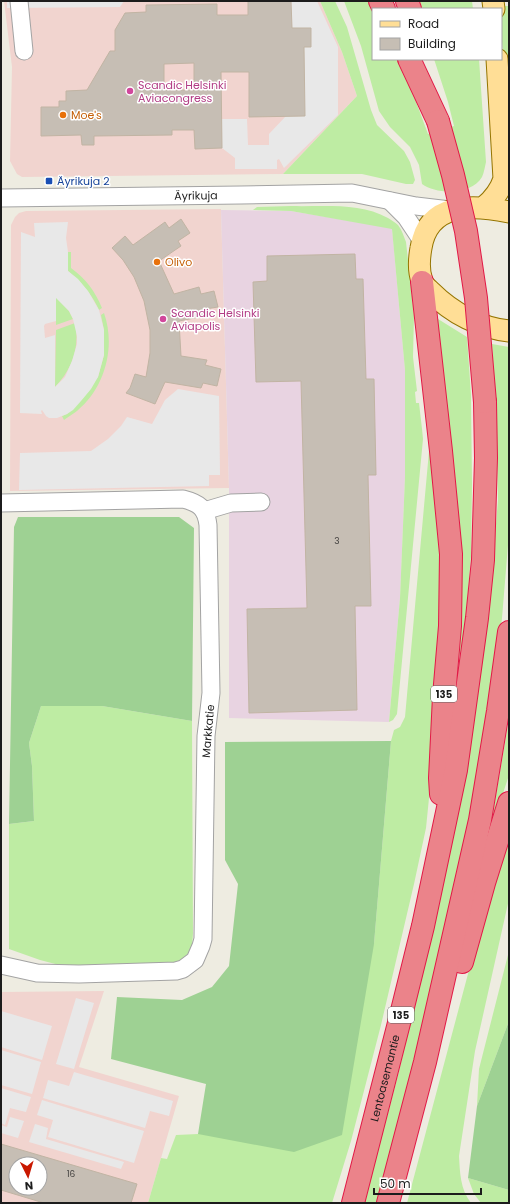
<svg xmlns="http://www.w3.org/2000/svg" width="510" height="1204" font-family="Poppins,sans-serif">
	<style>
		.commercial { fill: #f1d4cf; fill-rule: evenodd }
		.industrial { fill: #e8d3e1 }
		.grass { fill: #beeca3 }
		.forest { fill: #9ed193 }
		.parking { fill: #e8e8e8; fill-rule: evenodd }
		.building { fill: #c6beb4; stroke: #c1b4a3; fill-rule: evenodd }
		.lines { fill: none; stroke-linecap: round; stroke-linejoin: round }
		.minor-casing { stroke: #a3a3a3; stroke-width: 19 }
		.major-casing { stroke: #957500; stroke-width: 23 }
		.highway-casing { stroke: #e21946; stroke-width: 24 }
		.minor { stroke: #fff; stroke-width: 17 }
		.major { stroke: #ffde96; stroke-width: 21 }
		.highway { stroke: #eb838a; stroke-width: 22 }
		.highway-bridge-casing { stroke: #e21946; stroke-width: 24; stroke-linecap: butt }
		.highway-bridge { stroke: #eb838a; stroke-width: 22 }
		.hotel-dot { fill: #d1479c; stroke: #fff; stroke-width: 1.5 }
		.food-dot { fill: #e8710a; stroke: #fff; stroke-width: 1.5 }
		.transit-dot { fill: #1a4fb4; stroke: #fff; stroke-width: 1.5 }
		.labels { text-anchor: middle; stroke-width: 3; stroke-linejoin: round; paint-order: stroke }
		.number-label { font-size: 9px; fill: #464442 }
		.shield { fill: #fff; stroke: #606060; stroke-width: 1 }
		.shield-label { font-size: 10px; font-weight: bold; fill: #1c1c1c }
		.hotel-label { font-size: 11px; fill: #b23c85; stroke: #fff; text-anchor: start }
		.food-label { font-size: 11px; fill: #c56008; stroke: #fff; text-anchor: start }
		.transit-label { font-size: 11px; fill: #164399; stroke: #fff; text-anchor: start }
		.street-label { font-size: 11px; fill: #1c1c1c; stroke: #fff }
	</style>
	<rect width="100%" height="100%" fill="#eeece1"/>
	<!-- commercial -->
	<path class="commercial" d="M4 1H320L342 52 357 96 283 174 22 177 17 174 10 161 12 67Z
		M221 209 229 488 10 491 11 225 15 217 19 213 26 211Z
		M104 991 79 1067 179 1096 148 1203 1 1202V992ZM16 1164H40V1188H16Z"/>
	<!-- industrial -->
	<path class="industrial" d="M221 210 291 211 392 228 405 370V477L400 598 389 722 229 718V488Z"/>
	<!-- grass -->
	<path class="grass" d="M320 1H335L347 27 371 110 377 125 404 151 410 162 415 180 413 184H406L362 174H283L357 96 342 52Z
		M344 1H370L373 9V59H399L406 75 428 134 454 126 448 102 434 59H479L486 162C485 166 484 173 482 177 472 195 437 195 422 184L419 165 410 147 390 127 379 111 361 46Z
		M416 1H472L473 9H418Z
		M501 6H509V141L506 88 501 30Z
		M291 206C323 207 359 202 388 218 391 220 395 222 398 225 402 230 404 237 406 242L414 315 413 357 417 391 415 392 416 403H419L422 429 423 439 397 714 393 720 389 722 400 598 405 477V370L392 229 291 211 253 210 257 207Z
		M68 252H71V268C86 279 95 291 102 308L99 310C92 294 81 282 68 271Z
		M56 297 69 311 73 319 56 325Z
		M104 313C116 347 105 388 77 411 73 414 68 417 64 420L62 416 67 414 98 377 104 355V330L101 315Z
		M431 317 438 319 467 337 471 395 472 484 471 556 464 637 458 661 459 592Z
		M75 323C80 348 72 369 55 387L56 330Z
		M492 344 509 347V533L502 618 494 686 482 752 451 913 378 1203H364L398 1075 438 907 458 812 476 707 491 584 498 500 496 413Z
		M430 440 444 569 430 788 426 828 414 884 381 1025 351 1141 332 1203H148L161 1158 167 1159 176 1135 198 1134 374 944 391 741 394 730 400 727 405 717Z
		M41 706H102L192 721 193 933 192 948 184 959 172 964 63 966 40 960 9 949V824L34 821 32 766 29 743Z
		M509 719V775L489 836 507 731Z
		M509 825V899L475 1051 459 1156C460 1172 460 1189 471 1203H407L497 865Z
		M509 951V1021L477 1106 479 1069Z
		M468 1178 509 1190V1203H481L474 1194Z"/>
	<!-- forest -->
	<path class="forest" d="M18 517H179L194 528 192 721 102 706H41L29 743 32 766 34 821 9 824 14 527Z
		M391 741 374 944 342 1135 294 1152 198 1134 206 1084 111 1059 117 997 182 1000 212 987 229 966 238 884 225 860V742Z
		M509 1021V1190L468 1178 477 1106Z"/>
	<!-- parking -->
	<path class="parking" d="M7 1H124L120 7 7 8Z
		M291 1H317L338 47V115L284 168 279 159 277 160V169H235V158L222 148 221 119H247L248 145H269V134L286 116 304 47H311V28H292Z
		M68 222 66 238 68 252V271L78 279 88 291 99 310 104 330V355L98 377 91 389 81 401 73 410 67 414 57 418H49L46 416 42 410 41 411 42 414 20 413 21 232 35 237 34 223ZM56 298 69 311 73 319 77 336V344L72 361 65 377 55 387V335L45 338 44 326 45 324 56 321Z
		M178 389 219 396 220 475H209V486L19 490 20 453 91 451 108 439 121 426 127 417 152 424 165 400Z
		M76 998 94 1003 74 1069 56 1064Z
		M1 1011 52 1026 42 1060 1 1047Z
		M1 1050 41 1062 32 1094 1 1085Z
		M74 1072 173 1101 169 1116 150 1111 145 1128 43 1098 48 1080 69 1086Z
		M1 1088 31 1097 26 1112 10 1108 5 1125 1 1123Z
		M42 1100 144 1131 134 1163 48 1137 53 1120 37 1115Z
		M10 1117 24 1121 18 1138 1 1133V1125L7 1127Z
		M35 1124 48 1128 46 1139 124 1162 121 1169 29 1142Z"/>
	<!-- building -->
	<path class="building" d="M248 1H291L292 28H311V47H304L305 116 249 117V72H221L222 148 195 149 194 130H172V135L94 136V145H82L81 135 41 136V107H59V101H66V91L87 90 110 51H115V30L125 13 146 12V5L217 4V15H248ZM194 63V90H164V64Z
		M181 219 190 233 178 241 181 246 159 261 174 294 199 287 201 294 214 291 218 307 205 309V316L179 321 181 356 207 360 205 365 221 369 217 386 203 383 201 388 165 382 155 404 126 393 130 388 135 374 146 377 150 353V330L144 301 134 277 123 260 112 248 125 236 133 245 165 222 169 228Z
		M355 254 356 279H363L366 379H374L376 475H368L371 606H355L357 710 249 713 247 609 307 608 301 381 256 382 253 282 267 281V256Z
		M1 1144 137 1184 131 1203H44L1 1190ZM16 1164H40V1188H16Z"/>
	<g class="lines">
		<!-- minor casing -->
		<g class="minor-casing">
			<g id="minor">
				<path d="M19 1 24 51"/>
				<path id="s1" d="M1 198 241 195 352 193 416 206 450 210"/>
				<path d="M390 201 406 217 422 241"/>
				<path d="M1 503 183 499C199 503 206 508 208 525L211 693 206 736 203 939 201 946 195 960 183 969 176 971 79 974 37 973 1 965"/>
				<path d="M204 511 231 503 261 502"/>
			</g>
		</g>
		<!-- major casing -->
		<g class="major-casing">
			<path id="major" d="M493 1 494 9
				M484 207C494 199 500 191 504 179L497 59
				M509 212C474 205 428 201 421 248 419 259 418 270 422 281 423 285 428 289 431 292 452 313 480 328 509 331"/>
		</g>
		<!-- highway casing -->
		<g class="highway-casing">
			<g id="highway">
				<path d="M380 1 384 9"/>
				<path d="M407 1 410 9"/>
				<path d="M409 59 438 121"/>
				<path d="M422 282 441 451 451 554 450 626 444 696 440 778 441 794"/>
				<path d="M462 962 484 883 509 803"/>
				<path id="s2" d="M353 1203 400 1019 423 926 456 770 477 618 483 560 486 458 485 402"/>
				<path d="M388 1203 425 1062 480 820 498 711 509 632"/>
			</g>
		</g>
		<!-- minor -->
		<use href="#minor" class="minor"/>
		<!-- major -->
		<use href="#major" class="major"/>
		<!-- highway -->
		<use href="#highway" class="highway"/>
		<!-- highway-bridge casing -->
		<g class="highway-bridge-casing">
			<path id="highway-bridge" d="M438 121 453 175 466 231 476 298 485 402"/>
		</g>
		<!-- highway-bridge -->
		<use href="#highway-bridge" class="highway-bridge"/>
	</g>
	<!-- markers -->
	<g class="hotel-dot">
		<circle cx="130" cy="91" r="4"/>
		<circle cx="163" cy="319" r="4"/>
	</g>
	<g class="food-dot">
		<circle cx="63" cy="115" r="4"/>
		<circle cx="157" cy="262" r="4"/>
	</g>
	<rect class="transit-dot" x="45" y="177" width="8" height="8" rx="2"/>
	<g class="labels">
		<!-- number labels -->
		<g class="number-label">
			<text x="337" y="544">3</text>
			<text x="71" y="1177">16</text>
		</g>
		<!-- shield labels -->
		<g class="shield">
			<rect x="431" y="686" width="26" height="16" rx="3"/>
			<rect x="388" y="1007" width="26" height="16" rx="3"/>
		</g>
		<g class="shield-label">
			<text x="444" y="698">135</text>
			<text x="401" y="1019">135</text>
		</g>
		<!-- hotel labels -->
		<g class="hotel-label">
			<text x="138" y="89">Scandic Helsinki<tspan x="138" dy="13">Aviacongress</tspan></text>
			<text x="171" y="317">Scandic Helsinki<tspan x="171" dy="13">Aviapolis</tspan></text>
		</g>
		<!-- food labels -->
		<g class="food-label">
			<text x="71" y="119">Moe's</text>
			<text x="165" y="266">Olivo</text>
		</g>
		<!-- transit labels -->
		<g class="transit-label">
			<text x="57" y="185">Äyrikuja 2</text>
		</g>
		<!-- street labels -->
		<g class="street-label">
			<text dy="4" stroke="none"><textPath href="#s1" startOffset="195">Äyrikuja</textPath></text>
			<text transform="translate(208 731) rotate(-85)" y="4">Markkatie</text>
			<text dy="4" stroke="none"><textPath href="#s2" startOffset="129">Lentoasemantie</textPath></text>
		</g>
	</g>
	<!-- border -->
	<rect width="510" height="1204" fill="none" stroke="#1c1c1c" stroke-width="4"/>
	<!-- legend -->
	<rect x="372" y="8" width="130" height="52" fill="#ffffff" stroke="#a4a4a4"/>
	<rect x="380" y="21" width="20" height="6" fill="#ffde96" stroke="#a4a4a4"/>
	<text x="408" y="28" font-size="12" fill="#1c1c1c">Road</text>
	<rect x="380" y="38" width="20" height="12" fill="#c6beb4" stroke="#a4a4a4"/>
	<text x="408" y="48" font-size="12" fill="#1c1c1c">Building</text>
	<!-- north arrow -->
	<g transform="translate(28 1176) rotate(175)"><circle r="19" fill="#ffffff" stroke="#a4a4a4"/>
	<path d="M0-3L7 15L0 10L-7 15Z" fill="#c91800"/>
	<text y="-6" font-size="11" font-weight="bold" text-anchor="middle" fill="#1c1c1c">N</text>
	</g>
	<!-- scale -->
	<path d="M374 1188v6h107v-6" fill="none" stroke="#1c1c1c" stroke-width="2"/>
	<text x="380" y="1188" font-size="12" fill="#1c1c1c" stroke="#ffffff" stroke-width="3" paint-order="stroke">50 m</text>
</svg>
